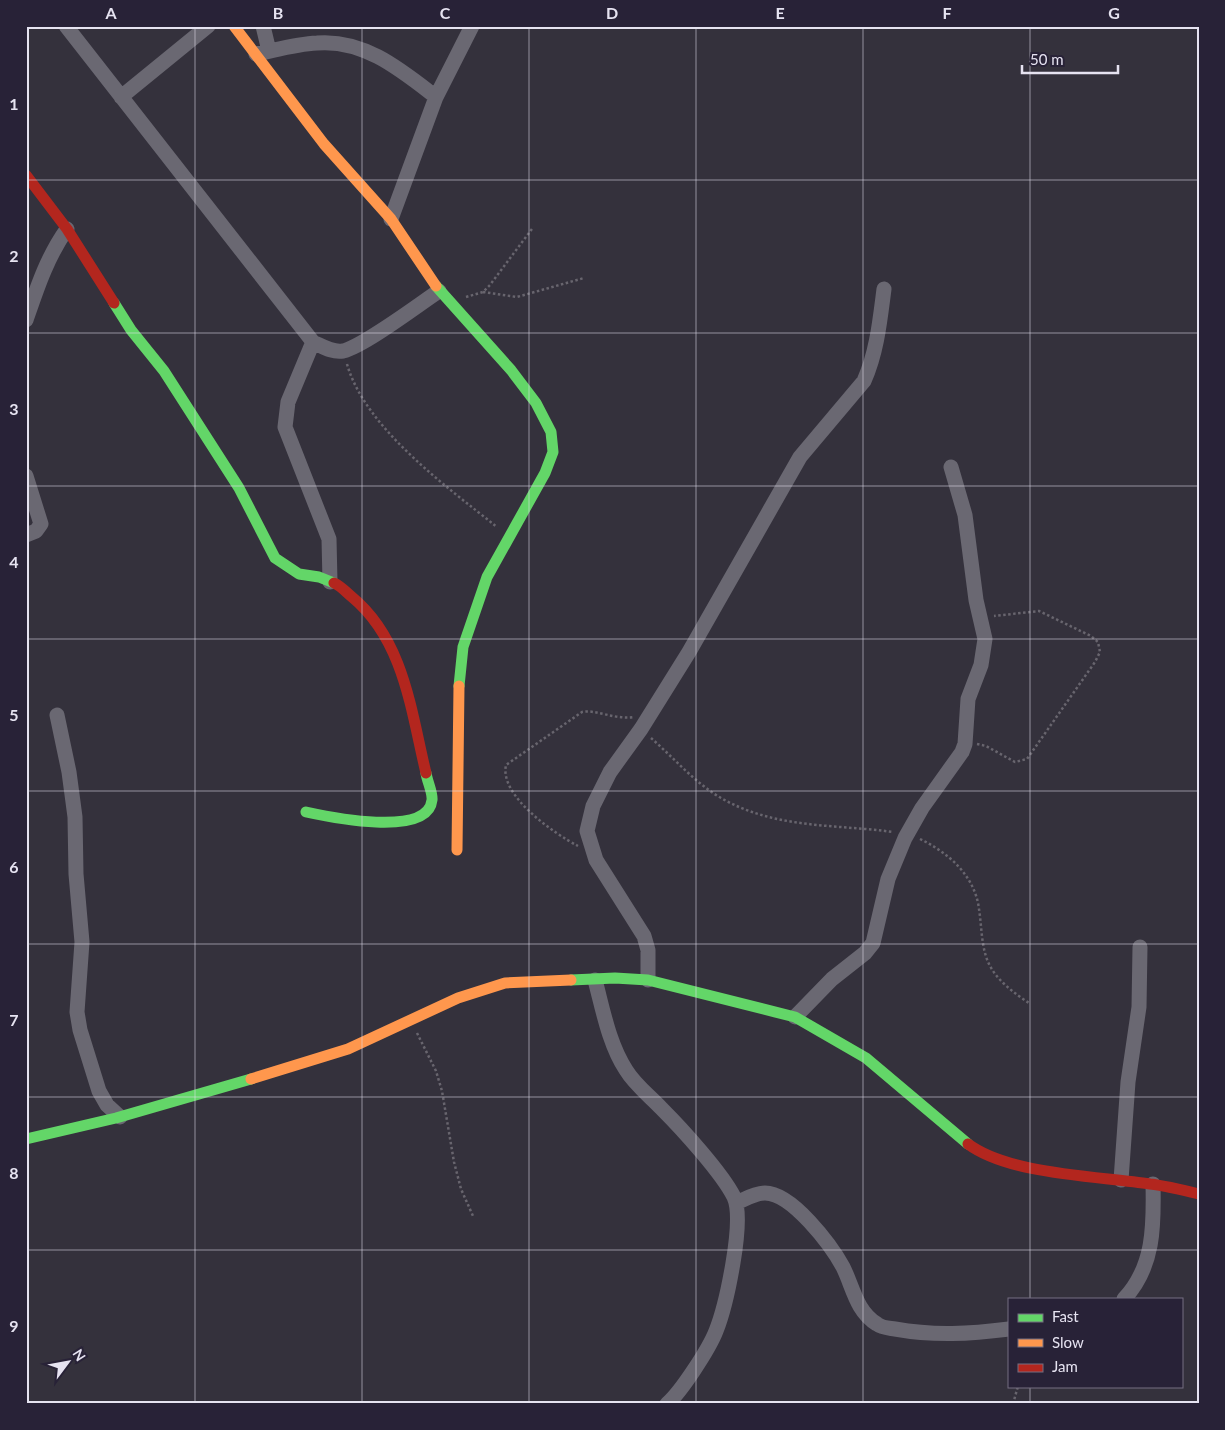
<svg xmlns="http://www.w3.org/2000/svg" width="1225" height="1430" font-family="Lato,sans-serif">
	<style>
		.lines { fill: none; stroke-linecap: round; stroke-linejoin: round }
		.path { stroke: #68656e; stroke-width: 2.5; stroke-dasharray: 2.5 2.5; stroke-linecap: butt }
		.street { stroke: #6a6872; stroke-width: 15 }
		.fast { stroke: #63d668; stroke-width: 11 }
		.slow { stroke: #ff974d; stroke-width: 11 }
		.jam { stroke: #b3261e; stroke-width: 11 }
		.grid { fill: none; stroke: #e6e3f1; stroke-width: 1; stroke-opacity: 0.55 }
		.neatline { fill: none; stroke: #e6e3f1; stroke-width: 2 }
		.grid-label { font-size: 16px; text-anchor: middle; font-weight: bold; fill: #e6e3f1 }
	</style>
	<rect width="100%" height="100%" fill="#34313c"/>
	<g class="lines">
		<!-- path -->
		<path class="path" d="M483 292 517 297 584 278
			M466 297 483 292 490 285 532 229
			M347 364C365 428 447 487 497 527
			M651 738C674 758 695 783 721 798 775 829 834 824 893 832
			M977 744 986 746 1015 762 1027 759 1095 662 1100 652 1098 642 1091 636 1039 611 994 616
			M920 839C949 853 975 876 979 909 982 928 981 949 990 966 998 981 1015 994 1029 1003
			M578 846C555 834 499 796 506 765L582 712C596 709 614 720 634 717
			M417 1033 436 1071 442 1091 454 1162 461 1189 473 1216
			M1013 1404 1018 1386"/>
		<!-- street -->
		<path class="street" d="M66 26 313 342C322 346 332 353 343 351 364 346 418 305 439 291
			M263 26 269 51
			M256 54C276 50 296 44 317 43 364 39 401 70 436 97
			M121 97 208 26
			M391 219 436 97 472 26
			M26 320C37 288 47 257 67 229
			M313 342 288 402 285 427 329 539 330 582
			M26 476 41 524 36 531 26 535
			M57 715 69 772 75 817 76 874 82 942 77 1012 80 1030 99 1091 107 1105 120 1117
			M595 980C603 1010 609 1044 626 1070 635 1085 650 1096 662 1109 682 1129 722 1173 734 1197 745 1221 726 1306 716 1331 709 1349 681 1392 667 1404
			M648 980V950L644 936 596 860 587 831 593 806 610 772 641 729 689 652 800 457 864 381C877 352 880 320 884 289
			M795 1017 832 979 865 953 873 943 888 879 905 838 922 808 962 752 965 744 968 699 981 665 985 639 976 600 965 515 951 467
			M1121 1180 1128 1082 1139 1007 1140 947
			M736 1203C745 1199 755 1193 765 1193 792 1193 831 1245 843 1267 853 1287 856 1311 877 1324 882 1328 889 1328 895 1329 934 1336 970 1334 1009 1329
			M1124 1299C1154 1267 1154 1226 1153 1184"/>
		<!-- fast -->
		<path class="fast" d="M436 286 511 370 536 403 551 432 553 452 545 473 487 577 463 647 459 686
			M114 303 131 330 164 371 239 488 275 558 299 574 319 577 334 583
			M306 812C329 817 428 838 432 800 433 793 427 781 426 773
			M571 980 615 978 648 980 795 1017 866 1058 968 1144
			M26 1139 116 1118 251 1079"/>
		<!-- slow -->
		<path class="slow" d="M234 26 324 144 391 219 436 286
			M457 850 459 686
			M251 1079 348 1049 458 998 505 983 571 980"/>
		<!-- jam -->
		<path class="jam" d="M26 175 67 229 114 303
			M334 583C341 586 346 592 352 597 404 640 411 711 426 773
			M968 1144C1010 1175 1098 1176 1150 1184 1167 1186 1183 1190 1199 1194"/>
	</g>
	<!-- grid -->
	<path class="grid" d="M195 26V1404M362 26V1404M529 26V1404M696 26V1404M863 26V1404M1030 26V1299M26 180H1199M26 333H1199M26 486H1199M26 639H1199M26 791H1199M26 944H1199M26 1097H1199M26 1250H1199M1030 1386V1404"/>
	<!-- border -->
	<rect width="1225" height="1430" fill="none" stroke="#282237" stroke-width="55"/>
	<!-- legend -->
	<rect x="1008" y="1298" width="175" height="90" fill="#282237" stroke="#746f81"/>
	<rect x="1018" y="1314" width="25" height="8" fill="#63d668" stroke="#746f81"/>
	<text x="1052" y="1322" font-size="15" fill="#e6e3f1">Fast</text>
	<rect x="1018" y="1339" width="25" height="8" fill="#ff974d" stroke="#746f81"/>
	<text x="1052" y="1348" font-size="15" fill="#e6e3f1">Slow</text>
	<rect x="1018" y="1364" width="25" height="8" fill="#b3261e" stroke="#746f81"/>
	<text x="1052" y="1372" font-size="15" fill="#e6e3f1">Jam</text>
	<!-- north arrow -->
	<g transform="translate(68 1362) rotate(58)" stroke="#282237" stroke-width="4" paint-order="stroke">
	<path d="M0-4L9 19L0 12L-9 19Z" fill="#e6e3f1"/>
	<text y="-8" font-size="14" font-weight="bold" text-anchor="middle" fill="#e6e3f1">N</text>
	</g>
	<!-- scale -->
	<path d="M1022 65v8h96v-8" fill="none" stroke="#e6e3f1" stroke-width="2.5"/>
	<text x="1030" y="65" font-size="15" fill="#e6e3f1" stroke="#282237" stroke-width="4" paint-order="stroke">50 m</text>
	<rect x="28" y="28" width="1170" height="1374" class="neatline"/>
	<g class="grid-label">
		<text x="111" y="19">A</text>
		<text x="278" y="19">B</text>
		<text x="445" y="19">C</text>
		<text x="612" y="19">D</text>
		<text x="780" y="19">E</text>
		<text x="947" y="19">F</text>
		<text x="1114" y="19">G</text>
		<text x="14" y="110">1</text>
		<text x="14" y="262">2</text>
		<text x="14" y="415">3</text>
		<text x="14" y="568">4</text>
		<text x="14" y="721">5</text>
		<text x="14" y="873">6</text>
		<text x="14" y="1026">7</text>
		<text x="14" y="1179">8</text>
		<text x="14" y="1332">9</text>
	</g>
</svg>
